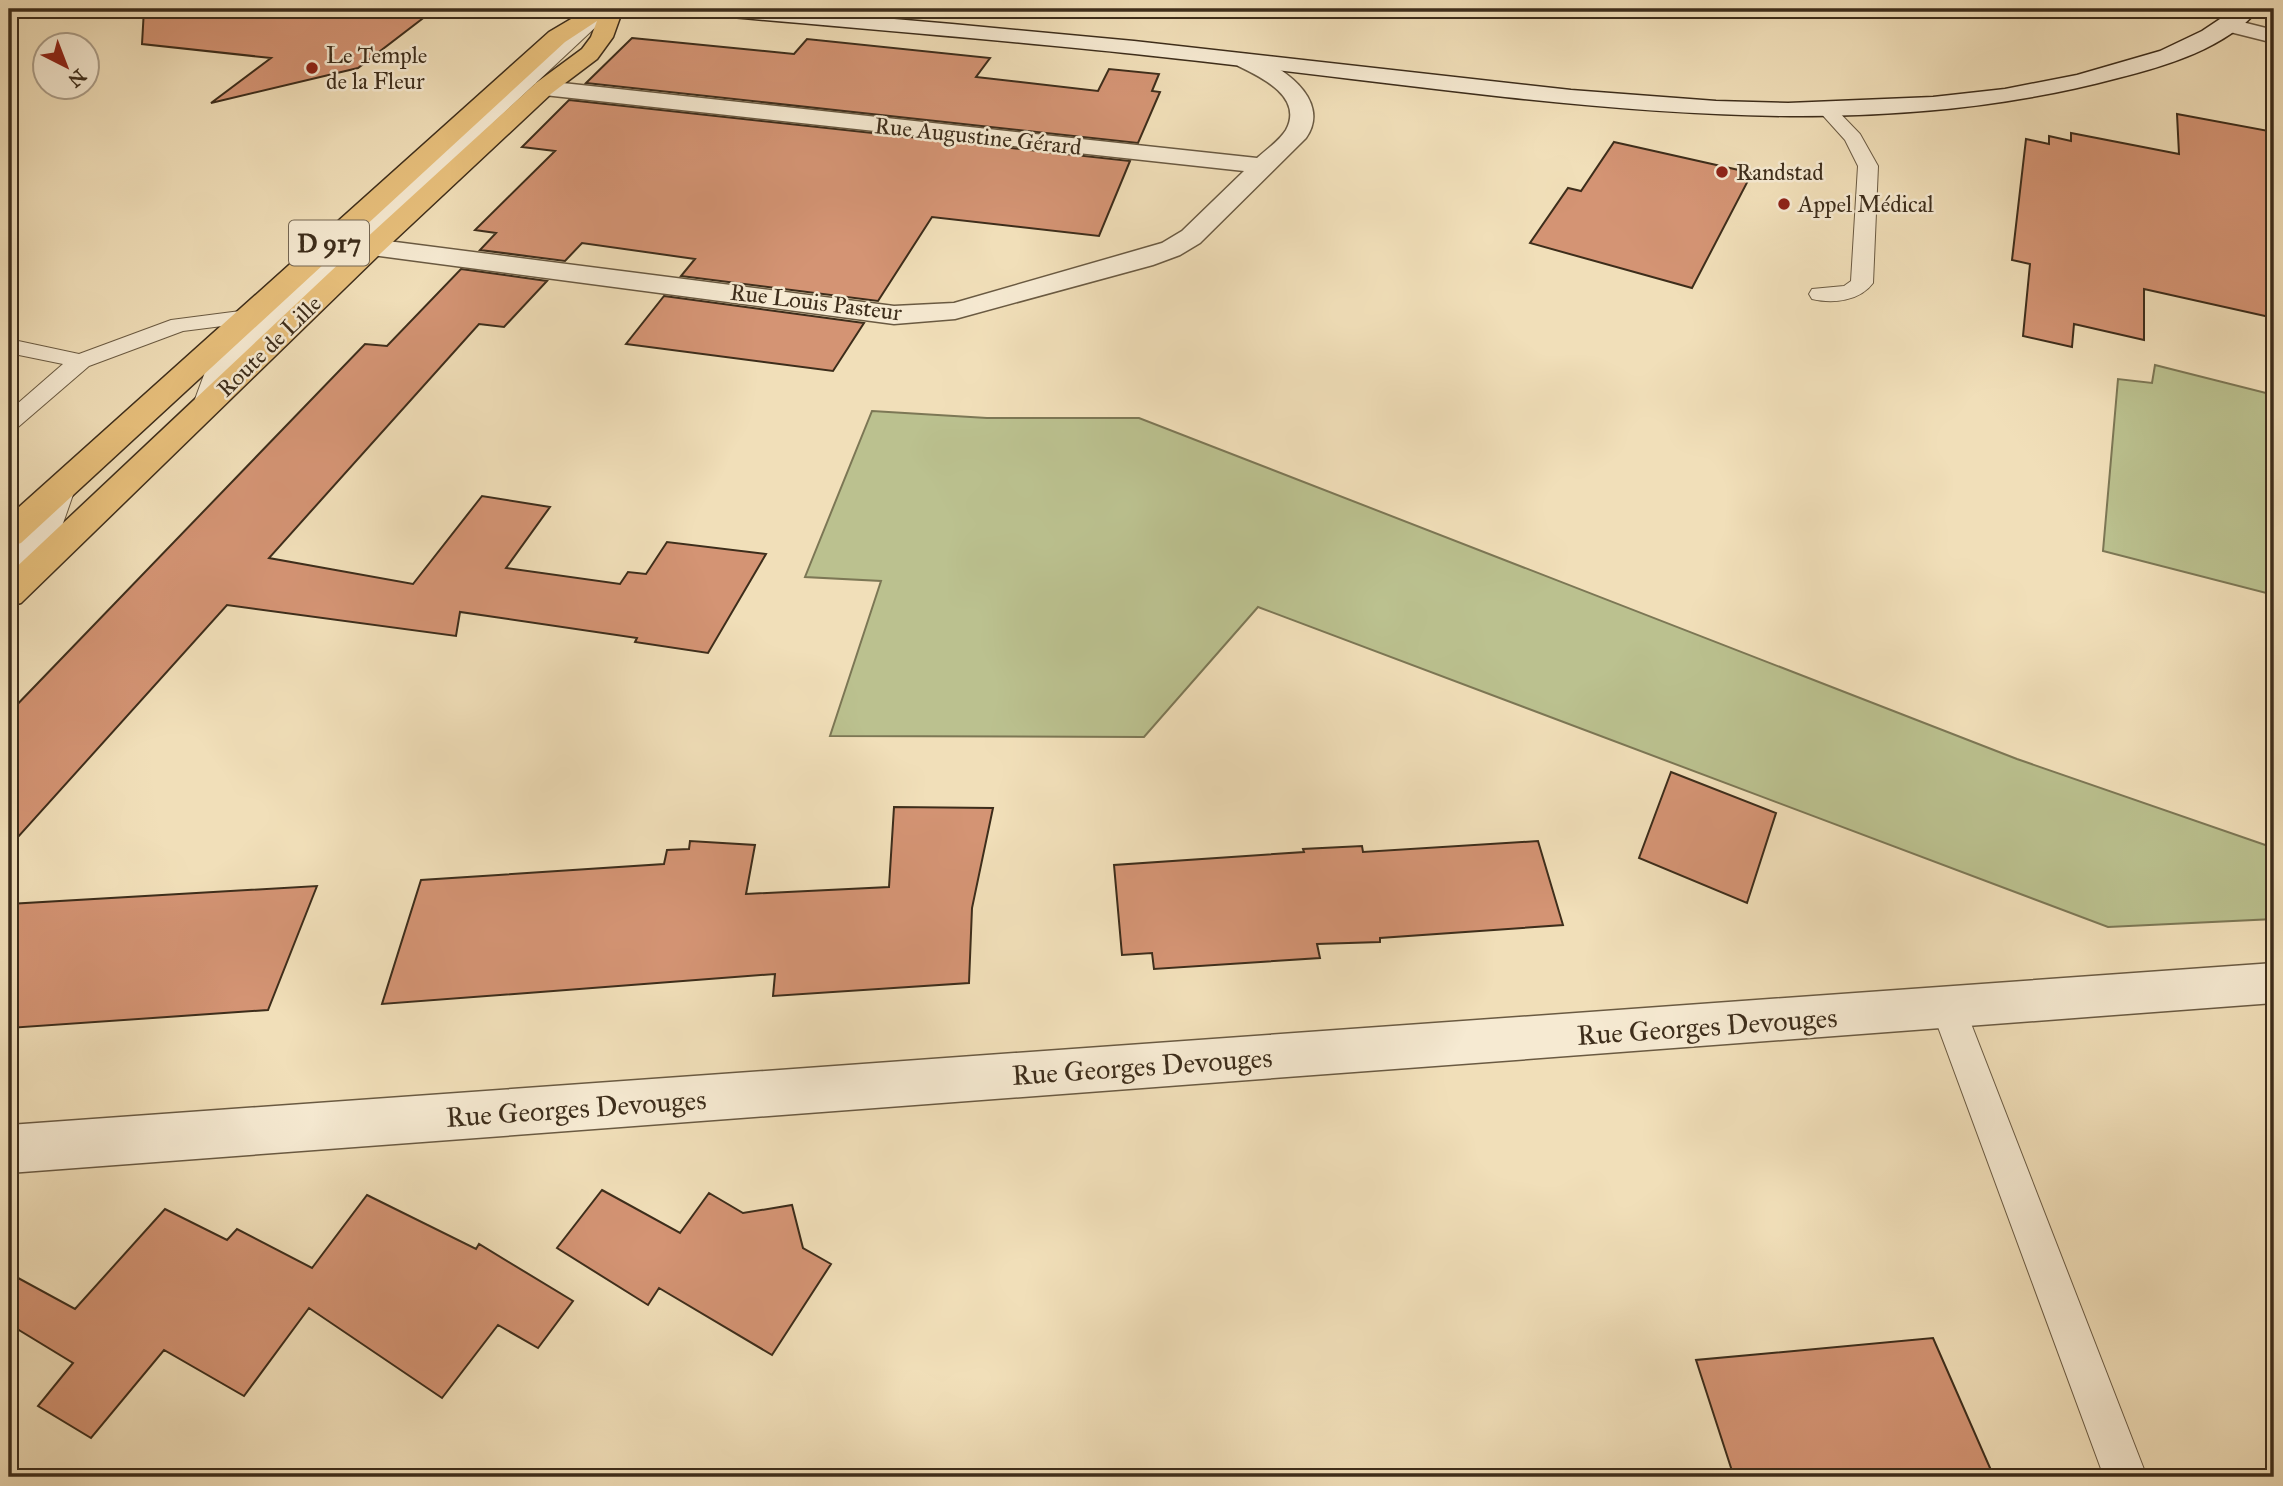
<svg xmlns="http://www.w3.org/2000/svg" width="2283" height="1486" font-family="'IM FELL Great Primer',serif">
	<style>
		.green { fill: #bbc18f; stroke: #7c7755; stroke-width: 2 }
		.building { fill: #d49474; stroke: #3d2d1b; stroke-width: 2 }
		.lines { fill: none; stroke-linecap: round; stroke-linejoin: round }
		.lane-casing { stroke: #6a5a42; stroke-width: 2 }
		.street-casing { stroke: #6a5a42; stroke-width: 3 }
		.secondary-casing { stroke: #3d2d1b; stroke-width: 3 }
		.primary-casing { stroke: #3d2d1b; stroke-width: 3 }
		.lane { fill: #f6ead2; fill-rule: evenodd }
		.street { fill: #f6ead2; fill-rule: evenodd }
		.secondary { fill: #f6ead2; fill-rule: evenodd }
		.primary { fill: #e8c07c; fill-rule: evenodd }
		.poi-dot { fill: #8f2418; stroke: #f6ead2; stroke-width: 2.5 }
		.labels { text-anchor: middle; stroke-width: 5; stroke-linejoin: round; paint-order: stroke }
		.far-poi-label { font-size: 23px; fill: #3d2d1b; stroke: #f6ead2; text-anchor: start }
		.far-street-label { font-size: 23px; fill: #3d2d1b; stroke: #f6ead2 }
		.shield { fill: #f6ead2; stroke: #746652; stroke-width: 2 }
		.shield-label { font-size: 26px; font-weight: bold; fill: #3d2d1b }
		.street-label { font-size: 28px; fill: #3d2d1b; stroke: #f6ead2 }
	</style>
	<rect width="100%" height="100%" fill="#f1dfb9"/>
	<filter id="stains"><feTurbulence type="fractalNoise" baseFrequency=".00286" numOctaves="4"/><feColorMatrix values="0 0 0 0 .2 0 0 0 0 .09 0 0 0 0 .02 0 0 0 .5 -.17"/></filter>
	<radialGradient id="worn" r=".72"><stop offset=".6" stop-color="#630" stop-opacity="0"/><stop offset="1" stop-color="#630" stop-opacity=".3"/></radialGradient>
	<!-- green -->
	<path class="green" d="M2155 365 2274 395V595L2103 551 2118 379 2152 383Z
		M872 411 987 418H1139L2017 759 2274 848V919L2108 927 1258 607 1144 737 830 736 881 581 805 577Z"/>
	<!-- building -->
	<path class="building" d="M144 9H435L358 68 211 103 271 58 142 44Z
		M632 38 794 54 807 39 990 58 976 77 1098 91 1109 69 1159 74 1152 91 1160 92 1138 143 586 83Z
		M569 100 1130 161 1099 236 932 217 878 301 681 276 695 259 582 243 565 261 480 250 496 233 475 230 555 151 522 147Z
		M2177 114 2274 132V318L2144 289V340L2074 324 2072 347 2023 336 2030 264 2012 260 2026 139 2049 144V136L2071 141V133L2179 154Z
		M1614 142 1752 173 1692 288 1530 243 1568 188 1581 191Z
		M461 269 547 281 504 327 479 324 269 558 413 584 482 496 550 507 506 568 620 584 628 572 646 574 667 542 766 554 708 653 635 642 637 638 460 612 456 636 227 605 9 847V713L365 344 387 346Z
		M664 296 864 323 833 371 626 344Z
		M1671 772 1776 813 1747 903 1639 858Z
		M894 807 993 808 972 908 969 983 773 996 775 974 382 1004 421 880 664 864 667 850 689 849 690 841 755 845 746 894 889 887Z
		M1538 841 1563 925 1380 938V942L1317 944 1320 958 1154 969 1152 953 1122 955 1114 865 1304 852 1303 849 1362 846 1363 852Z
		M317 886 268 1010 9 1028V904Z
		M602 1190 680 1233 709 1193 743 1213 792 1205 803 1248 831 1264 772 1355 659 1288 648 1305 557 1248Z
		M367 1195 476 1249 479 1244 573 1301 538 1348 498 1325 442 1398 309 1308 244 1396 164 1350 91 1438 38 1406 73 1363 9 1324V1273L75 1309 165 1209 227 1240 237 1229 312 1268Z
		M1933 1338 1994 1477H1734L1696 1360Z"/>
	<g class="lines">
		<!-- lane casing -->
		<g class="lane-casing">
			<path id="lane" d="M598 9H615L227 372 211 415 203 417 195 415 191 410 208 364 254 322 183 331 89 366 17 428 9 430V411L63 364 9 353V339L79 354 171 320 248 310 256 312 258 318Z
				M1826 104 1832 105 1860 134 1878 166 1873 283C1860 301 1833 304 1812 299L1809 294 1812 289 1844 286 1851 281 1858 166 1845 140 1817 109Z
				M63 478 72 480 76 486 60 532 18 573 9 575V551L39 522 54 480Z
				M1948 992 1960 997 1965 1008 2147 1477H2104L1931 1008 1936 997Z"/>
		</g>
		<!-- street casing -->
		<g class="street-casing">
			<path id="street" d="M2230 19 2274 30V43L2222 30 2219 25 2222 20Z
				M1246 54C1279 63 1333 99 1306 138L1200 243 1180 255 1153 265 955 319 894 324 372 255 363 253 359 247 363 241 372 239 894 306 954 303 1162 243 1182 231 1244 171 544 95 536 93 533 88 536 83 544 81 1257 158C1266 150 1280 140 1286 130 1304 97 1261 77 1238 66L1235 61 1238 56Z
				M2274 963V1003L9 1173V1125Z"/>
		</g>
		<!-- secondary casing -->
		<g class="secondary-casing">
			<path id="secondary" d="M698 9H778L952 24 1134 41 1571 90 1716 101 1788 103 1933 97 2005 89 2077 75 2160 51 2202 31 2235 9H2259C2226 48 2166 66 2118 78 1917 132 1709 119 1505 97 1381 83 1258 67 1135 54 993 39 851 28 709 15L702 13Z"/>
		</g>
		<!-- primary casing -->
		<g class="primary-casing">
			<path id="primary" d="M588 9H623L613 37 597 59 552 93 381 253 21 603 9 606V574L363 241 536 83 582 49 591 37 597 21 565 42 21 543 9 547V516L549 32Z"/>
		</g>
		<!-- lane -->
		<use href="#lane" class="lane"/>
		<!-- street -->
		<use href="#street" class="street"/>
		<!-- secondary -->
		<use href="#secondary" class="secondary"/>
		<!-- primary -->
		<use href="#primary" class="primary"/>
	</g>
	<!-- markers -->
	<g class="poi-dot">
		<circle cx="312" cy="68" r="7"/>
		<circle cx="1722" cy="172" r="7"/>
		<circle cx="1784" cy="204" r="7"/>
	</g>
	<g class="labels">
		<!-- far-poi labels -->
		<g class="far-poi-label">
			<text x="326" y="63">Le Temple<tspan x="326" dy="26">de la Fleur</tspan></text>
			<text x="1736" y="180">Randstad</text>
			<text x="1798" y="212">Appel Médical</text>
		</g>
		<!-- far-street labels -->
		<g class="far-street-label">
			<text transform="translate(978 136) rotate(6)" y="8">Rue Augustine Gérard</text>
			<text transform="translate(816 302) rotate(7)" y="8">Rue Louis Pasteur</text>
			<text transform="translate(269 346) rotate(-44)" y="8">Route de Lille</text>
		</g>
		<!-- shield labels -->
		<rect class="shield" x="289" y="220.5" width="80" height="45" rx="5"/>
		<g class="shield-label">
			<text x="329" y="252">D 917</text>
		</g>
		<!-- street labels -->
		<g class="street-label">
			<text transform="translate(1707 1026) rotate(-4)" y="10">Rue Georges Devouges</text>
			<text transform="translate(1142 1066) rotate(-4)" y="10">Rue Georges Devouges</text>
			<text transform="translate(576 1108) rotate(-4)" y="10">Rue Georges Devouges</text>
		</g>
	</g>
	<!-- margin -->
	<rect width="2283" height="1486" fill="none" stroke="#f1dfb9" stroke-width="35"/>
	<rect x="10" y="10" width="2262" height="1465" fill="none" stroke="#3d2d1b" stroke-width="3.5"/>
	<rect x="18" y="18" width="2248" height="1451" fill="none" stroke="#3d2d1b" stroke-width="2"/>
	<!-- north arrow -->
	<g transform="translate(66 66) rotate(138)"><circle r="33" fill="#f6ead2" stroke="#ac9e89" stroke-width="2"/>
	<path d="M0-5L12 26L0 18L-12 26Z" fill="#8f2418"/>
	<text y="-10" font-size="19" font-weight="bold" text-anchor="middle" fill="#3d2d1b">N</text>
	</g>
	<rect width="100%" height="100%" filter="url(#stains)"/>
	<rect width="100%" height="100%" fill="url(#worn)"/>
</svg>
